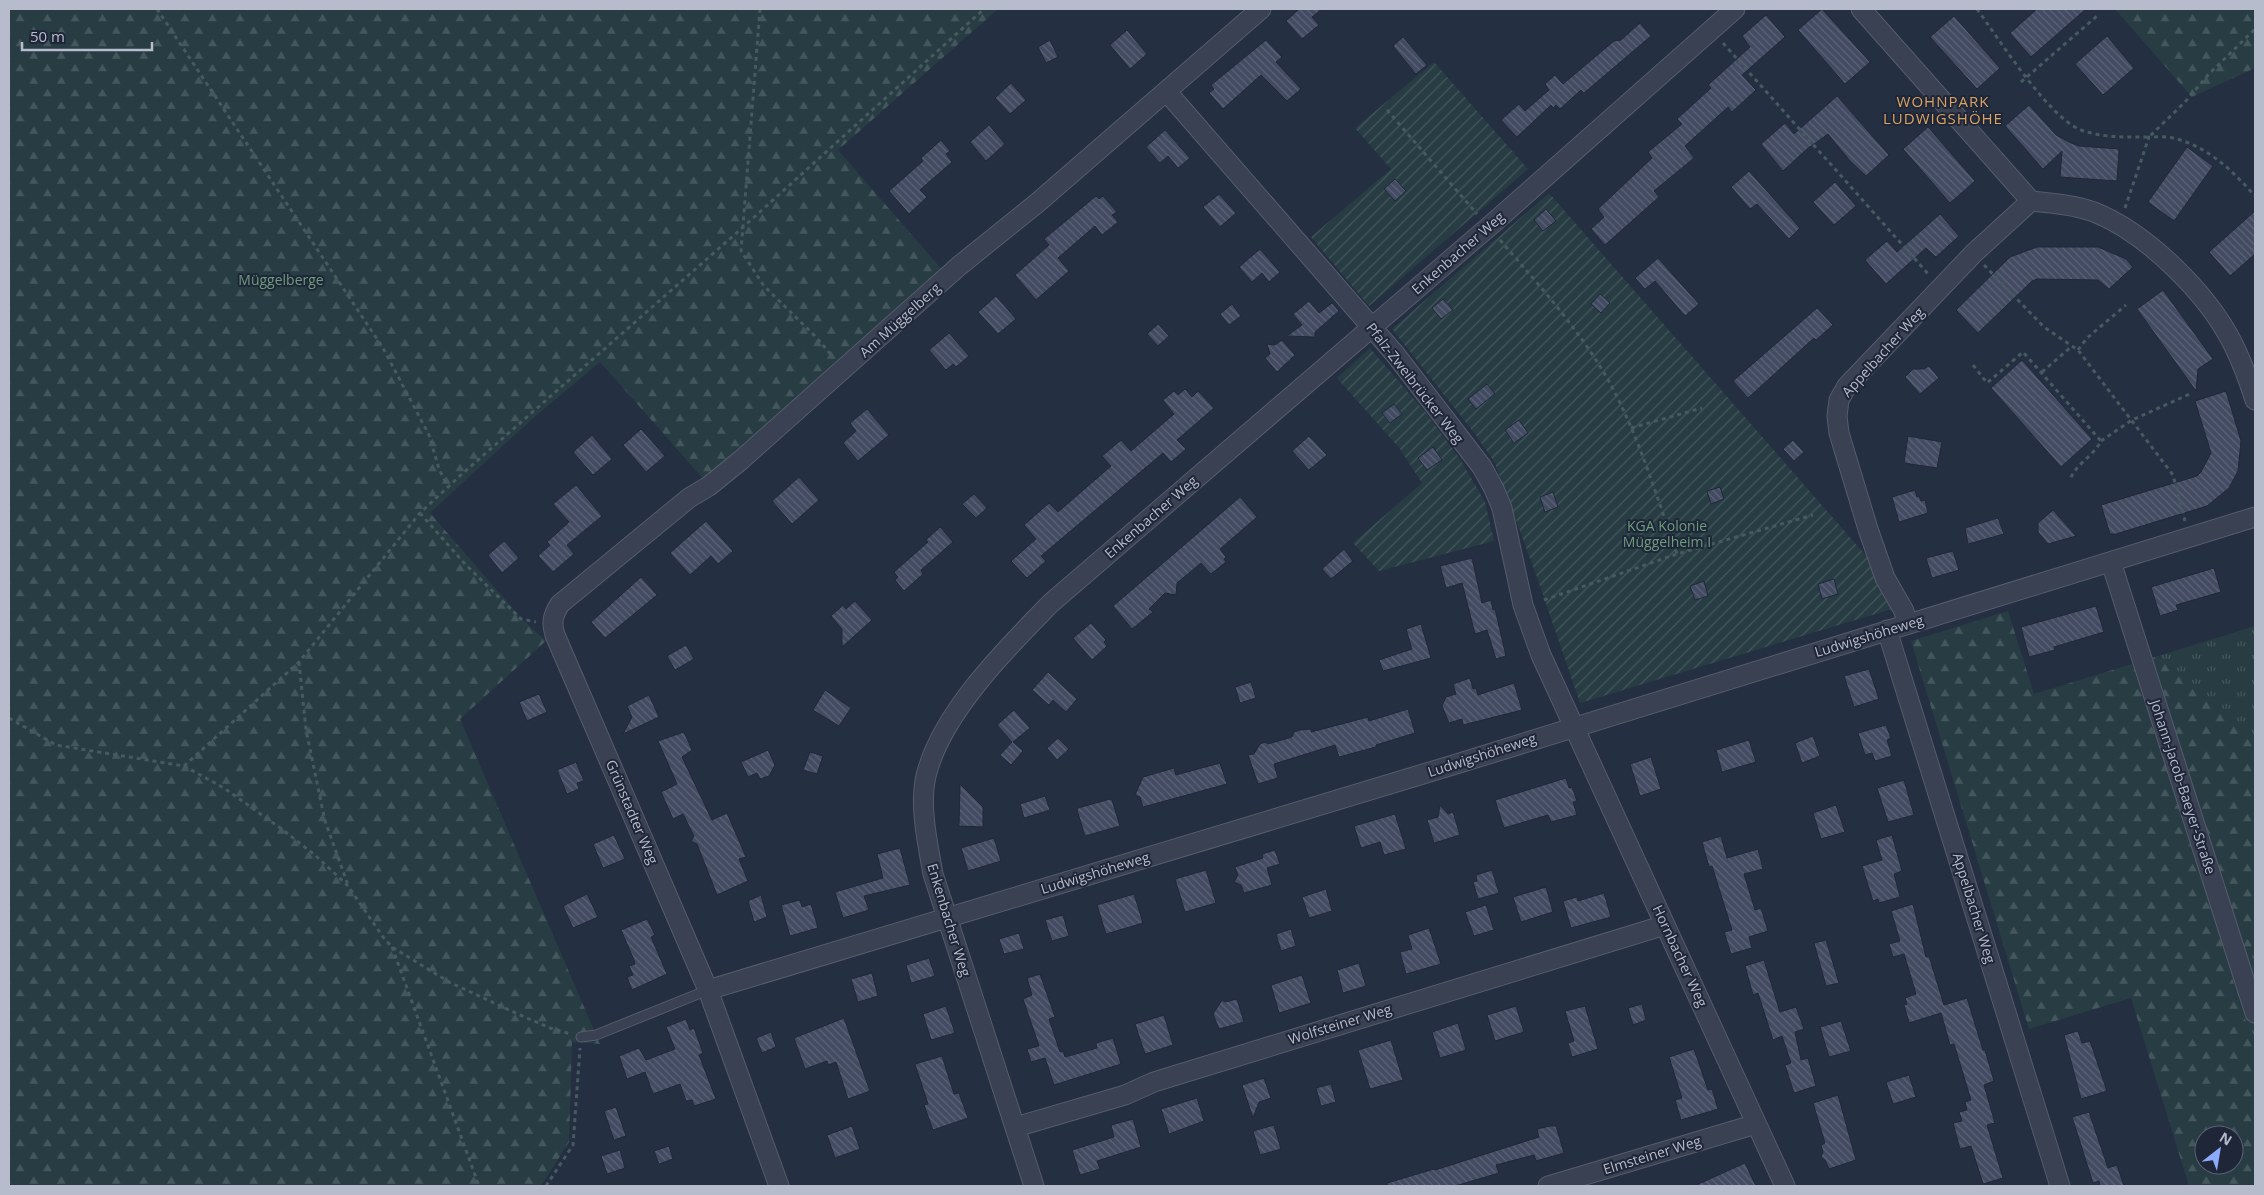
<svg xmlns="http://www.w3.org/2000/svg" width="2264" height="1195" font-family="'Open Sans',sans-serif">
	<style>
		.grass { fill: url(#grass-tufts) }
		.forest { fill: url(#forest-firs); fill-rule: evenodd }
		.garden { fill: url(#garden-furrows) }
		.building { fill: url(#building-back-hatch); stroke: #202839 }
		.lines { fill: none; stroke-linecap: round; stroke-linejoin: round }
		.service-casing { stroke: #555c6c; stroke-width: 11 }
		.minor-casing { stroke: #555c6c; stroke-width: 21 }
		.path { stroke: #465a60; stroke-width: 3; stroke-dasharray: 4 4; stroke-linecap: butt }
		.service { stroke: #3a4152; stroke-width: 9 }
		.minor { stroke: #3a4152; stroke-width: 19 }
		.labels { text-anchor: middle; stroke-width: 4; stroke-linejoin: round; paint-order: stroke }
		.street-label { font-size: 14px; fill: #b7bccc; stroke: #1e2637 }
		.park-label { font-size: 14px; fill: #6d9d7d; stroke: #1e2637 }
		.neighbourhood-label { font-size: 15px; letter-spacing: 1px; fill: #d9a364; stroke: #1e2637 }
	</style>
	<defs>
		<pattern id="grass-tufts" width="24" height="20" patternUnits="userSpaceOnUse" patternTransform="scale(1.25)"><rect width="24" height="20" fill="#273d43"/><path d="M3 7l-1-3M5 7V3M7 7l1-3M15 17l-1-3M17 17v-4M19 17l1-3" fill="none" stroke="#44575d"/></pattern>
		<pattern id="forest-firs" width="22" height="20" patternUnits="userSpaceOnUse" patternTransform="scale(1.25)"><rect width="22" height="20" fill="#273d43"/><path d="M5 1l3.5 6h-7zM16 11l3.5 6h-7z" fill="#44575d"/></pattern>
		<pattern id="garden-furrows" width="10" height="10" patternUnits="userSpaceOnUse" patternTransform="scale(1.25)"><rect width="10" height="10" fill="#273d43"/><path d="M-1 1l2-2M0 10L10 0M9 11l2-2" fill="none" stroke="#44575d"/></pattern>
		<pattern id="building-back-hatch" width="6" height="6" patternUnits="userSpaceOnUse" patternTransform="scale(1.25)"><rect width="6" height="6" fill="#424b62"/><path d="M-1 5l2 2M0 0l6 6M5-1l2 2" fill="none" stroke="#5b6377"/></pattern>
	</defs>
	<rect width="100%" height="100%" fill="#252f42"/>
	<!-- grass -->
	<path class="grass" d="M2255 626V743L2158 656Z
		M2255 949V1050L2227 961Z"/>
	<!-- forest -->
	<path class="forest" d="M9 9H998L838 150 945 273 707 483 600 362 531 420 430 513 522 619 546 641 460 719 600 1044 572 1042 569 1142 541 1186H9Z
		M2115 9H2255V68L2192 97Z
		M2008 611 2034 694 2158 656 2255 743V949L2227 961 2255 1050V1186H2189L2131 998 2029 1029 1911 641ZM2204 1135H2234V1165H2204Z"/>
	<!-- garden -->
	<path class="garden" d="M1434 62 1528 169 1369 306 1311 237 1391 169 1355 128Z
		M1549 193 1868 558 1892 609 1580 703 1538 580 1495 463 1475 434 1392 329Z
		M1370 348 1426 413 1460 459 1485 502 1494 541 1379 571 1353 543 1422 483 1400 449 1337 378Z"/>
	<!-- building -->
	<path class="building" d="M1299 9H1322L1312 17 1319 25 1302 39 1286 21Z
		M1822 9 1870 62 1845 84 1798 30Z
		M2037 9H2086L2031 57 2010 33Z
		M1766 15 1785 37 1742 75 1756 90 1732 112 1728 107 1685 146 1694 158 1654 191 1659 197 1605 245 1591 229 1604 217 1598 209 1652 158 1648 152 1682 124 1677 119 1711 88 1708 85 1750 47 1742 36Z
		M1954 16 2000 68 1977 89 1930 37Z
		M1640 23 1651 36 1584 93 1581 90 1560 109 1556 105 1553 108 1551 105 1517 137 1501 120 1519 104 1525 111 1549 90 1545 84 1555 75 1563 84 1614 41 1621 40Z
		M1127 30 1147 54 1130 69 1110 45Z
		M2107 36 2134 68 2103 95 2075 64Z
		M1403 37 1427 65 1416 74 1393 46Z
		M1050 40 1058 57 1046 63 1038 47Z
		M1266 40 1282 57 1276 62 1301 89 1287 101 1261 75 1223 109 1209 93 1214 89 1211 85Z
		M1011 83 1026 100 1010 114 995 98Z
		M1837 96 1889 155 1866 176 1850 161 1828 134 1807 149 1783 171 1761 144 1785 123 1794 134Z
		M2029 105 2056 135 2071 143 2079 146 2119 149 2117 181 2060 177 2062 151 2043 169 2005 126Z
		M989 125 1005 144 986 161 970 142Z
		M1928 127 1975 181 1950 203 1903 149Z
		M1165 130 1190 158 1178 168 1168 156 1160 163 1146 147Z
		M941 140 950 151 946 154 952 162 920 190 927 197 909 214 889 191 923 161 921 158Z
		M2187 147 2213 166 2174 221 2148 202Z
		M1749 171 1800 228 1789 239 1757 204 1750 209 1731 187Z
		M1395 179 1406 191 1395 201 1384 189Z
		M1835 182 1856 206 1834 225 1813 202Z
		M1219 194 1236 213 1220 227 1203 207Z
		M1096 196 1099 199 1103 196 1117 212 1112 215 1118 222 1102 235 1095 226 1058 258 1069 271 1036 300 1015 275 1049 245 1044 239Z
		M1546 209 1556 221 1543 231 1534 220Z
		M2255 211V254L2230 276 2209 252Z
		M1940 214 1959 236 1936 257 1926 248 1886 284 1865 260 1887 241 1897 252Z
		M2037 247H2098L2126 259 2133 267 2109 289 2098 280 2037 279 2032 281 1978 333 1956 310 2010 257Z
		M1260 249 1280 272 1269 282 1262 273 1252 282 1239 267Z
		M1658 258 1699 304 1685 316 1655 281 1645 289 1635 278Z
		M2163 290 2213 359 2198 369 2196 391 2137 309Z
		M1600 294 1610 303 1601 313 1591 304Z
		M996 296 1016 319 998 334 978 312Z
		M1443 299 1453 310 1441 319 1432 308Z
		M1309 301 1319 313 1332 303 1339 311 1315 332V337L1287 336 1302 325 1293 314Z
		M1232 304 1241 316 1229 325 1220 314Z
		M1817 308 1833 325 1816 340 1814 338 1748 398 1733 381Z
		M1158 324 1169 336 1158 346 1147 334Z
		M949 333 969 356 956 367 953 364 946 370 929 350Z
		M1282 340 1295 355 1277 372 1265 358 1270 354 1267 344 1275 345Z
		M2022 360 2092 439 2061 467 1991 388Z
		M1929 366 1939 378 1920 394 1905 377 1913 369H1924Z
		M1487 384 1495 394 1476 409 1468 399Z
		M1185 389 1192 397 1198 391 1214 408 1177 440 1186 449 1171 462 1163 453 1041 556 1046 561 1027 578 1011 561 1036 539 1024 525 1049 503 1058 512 1111 466 1102 456 1121 440 1131 451 1174 414 1163 400 1174 391 1178 395Z
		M2226 391 2241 441 2238 471 2229 488 2207 506 2116 534H2110L2101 505 2197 476 2201 472 2211 453 2195 401Z
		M1394 404 1402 414 1390 423 1382 413Z
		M867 409 889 435 858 461 843 443 856 431 850 423Z
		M1519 420 1528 433 1514 443 1505 430Z
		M641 429 665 456 646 472 623 445Z
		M592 435 612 459 593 475 573 452Z
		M1309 436 1327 455 1309 470 1292 451Z
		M1908 436 1942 442 1937 468 1904 463Z
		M1793 440 1804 452 1794 461 1783 449Z
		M1433 447 1442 460 1427 470 1418 458Z
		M799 477 819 500 792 524 772 501Z
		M576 485 602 516 567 545 574 554 553 572 538 556 550 545 547 542 569 522 553 504Z
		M1720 487 1724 499 1711 504 1707 491Z
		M1915 490 1917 497 1919 496 1921 501 1925 500 1928 513 1899 522 1892 497Z
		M1553 492 1558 507 1545 512 1540 497Z
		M974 494 987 508 976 518 962 504Z
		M1240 497 1257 517 1220 549 1226 557 1224 559 1226 562 1211 574 1201 563 1177 583 1176 595 1165 593 1149 609 1153 612 1132 629 1113 606Z
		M2053 510 2076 536 2048 544 2038 532V523Z
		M1998 518 2004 534 1968 544 1965 528Z
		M706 521 733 551 718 564 711 556 690 575 670 553Z
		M940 527 953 542 921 570 923 574 904 591 895 580 898 577 894 572 928 542 926 540Z
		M504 541 519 558 502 573 488 555Z
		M1344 549 1353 561 1331 579 1322 569Z
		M1953 551 1959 570 1932 578 1926 558Z
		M1472 558 1482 603 1491 600 1493 610 1495 609 1506 656 1496 659 1487 630 1475 634 1462 583 1446 588 1440 566Z
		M2214 568 2221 592 2176 605 2178 610 2160 616 2151 587Z
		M641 577 657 595 605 638 591 622Z
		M1834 579 1838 594 1822 599 1818 584Z
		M1704 581 1708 596 1695 600 1690 586Z
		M855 601 872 620 842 647V629L831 616 843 605 846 609Z
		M2096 606 2104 632 2054 647 2055 650 2029 657 2021 627Z
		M1091 623 1106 640 1104 642 1107 646 1092 660 1073 638Z
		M1421 624 1431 658 1383 671 1379 660 1412 649 1406 629Z
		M686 645 694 659 675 670 667 656Z
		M1869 669 1879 699 1854 707 1844 676Z
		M1048 672 1077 699 1066 712 1053 700 1049 705 1032 690Z
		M1470 678 1473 689 1476 688 1478 695 1514 683 1522 710 1463 725 1462 719 1449 723 1442 706 1446 697 1456 694 1453 684Z
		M1251 682 1256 698 1240 703 1235 687Z
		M825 690 851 708 839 726 813 710Z
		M539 694 547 712 527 721 519 702Z
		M649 695 659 717 623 734 632 717 627 706Z
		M1408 709 1415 733 1376 745V747L1339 757 1335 745 1274 764 1278 778 1258 784 1248 755 1254 754 1260 744 1265 742 1268 744 1292 737 1294 732 1300 730 1311 729V732L1368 717 1369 721Z
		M1014 710 1030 728 1013 742 1023 751 1011 765 1000 755 1012 742 997 725Z
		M1886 725 1891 738 1887 740 1892 756 1875 761 1872 753 1865 755 1858 733Z
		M684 732 692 750 682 757 712 820 727 813 746 857 739 859 748 881 717 895 697 844 691 841 694 836 683 814 673 819 661 792 677 784 658 741Z
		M1813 736 1820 756 1802 763 1795 743Z
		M1058 738 1069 749 1057 760 1047 748Z
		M1749 740 1756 762 1722 772 1716 750Z
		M768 750 775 765 769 776 760 779 757 773 748 777 741 762Z
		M810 752 823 756 817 774 803 770Z
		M1651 757 1661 789 1640 796 1630 764Z
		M576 762 584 781 577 783 579 789 567 794 557 770Z
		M1220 763 1227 784 1143 807 1140 797 1135 795 1143 777 1174 768 1176 775Z
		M1566 778 1569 788 1572 787 1577 801 1573 802 1577 815 1551 822 1548 815 1504 828 1495 800Z
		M1904 780 1914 815 1888 822 1877 788Z
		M960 784 983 807V827L959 826Z
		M1045 796 1050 810 1024 818 1020 804Z
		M1110 799 1112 800 1120 826 1085 836 1077 810 1078 808Z
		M1440 805 1448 814 1453 812 1460 835 1434 843 1427 820 1438 817Z
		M1836 805 1845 832 1821 839 1813 813Z
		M1395 814 1406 849 1384 855 1380 842 1361 848 1354 826Z
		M614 835 625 859 603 868 593 844Z
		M1892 835 1902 871 1894 874 1900 897 1879 903 1878 899 1873 901 1862 866 1882 860 1876 840Z
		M1721 836 1727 858 1758 849 1763 869 1744 874 1755 910 1761 908 1768 931 1749 937 1752 948 1731 954 1724 932 1732 930 1712 866 1709 867 1702 842Z
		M994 838 1001 861 968 871 961 848Z
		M900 848 910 885 864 896 869 910 843 918 835 892 883 878 877 854Z
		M1275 850 1280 864 1267 868 1272 885 1244 893 1241 885 1234 882 1238 875 1235 867 1263 858 1262 854Z
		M1206 870 1216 903 1185 912 1175 879Z
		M1492 870 1499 893 1478 899 1473 882 1477 881 1476 875Z
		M1546 887 1553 912 1521 922 1513 897Z
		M1326 889 1332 911 1309 918 1302 897Z
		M1604 893 1611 917 1571 928 1563 901 1577 897 1578 901Z
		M587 894 598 917 573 928 563 906Z
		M1134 894 1143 923 1106 934 1097 905Z
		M761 895 767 917 754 922 748 901Z
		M800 900 802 907 811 904 818 928 790 936 781 905Z
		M1913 904 1926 957 1929 956 1944 1005 1967 998 1983 1050H1985L1994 1081 1984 1085 1995 1123 1987 1125 2003 1178 1983 1184 1971 1146 1960 1149 1953 1123 1962 1121 1959 1112 1967 1110 1965 1102 1971 1100 1954 1044 1950 1045 1941 1013 1909 1023 1904 1005 1907 1004 1905 998 1916 994 1904 954 1893 957 1889 944 1900 941 1891 911Z
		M1486 905 1494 930 1474 936 1465 912Z
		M1063 915 1069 936 1052 941 1045 920Z
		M647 919 655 935 651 937 667 974 632 990 627 977 633 975 629 966 635 964 634 960 621 930Z
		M1429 928 1441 964 1406 974 1400 952 1412 949 1408 935Z
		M1291 929 1296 946 1281 951 1276 934Z
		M1019 933 1024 949 1004 954 999 939Z
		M1826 940 1839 983 1826 986 1814 943Z
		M929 958 935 976 911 983 906 965Z
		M1764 960 1780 1012 1796 1007 1804 1029 1795 1032 1801 1060 1808 1058 1816 1086 1794 1093 1785 1065 1791 1063 1782 1036 1773 1040 1758 993 1753 995 1745 966Z
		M1359 963 1366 986 1343 993 1337 970Z
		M872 973 878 996 858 1002 851 979Z
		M1040 974 1055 1017 1049 1019 1060 1052 1063 1051 1065 1057 1097 1048 1096 1043 1113 1038 1121 1064 1054 1085 1045 1058 1031 1062 1027 1049 1039 1046 1023 999 1032 995 1027 978Z
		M1302 975 1311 1003 1279 1013 1271 985Z
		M1237 999 1244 1022 1219 1029 1213 1014 1222 1000 1225 1002Z
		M1642 1004 1646 1020 1633 1025 1628 1008Z
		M946 1006 955 1033 931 1040 923 1014Z
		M1516 1006 1524 1032 1495 1041 1487 1015Z
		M1585 1006 1598 1049 1572 1057 1568 1043 1574 1041 1565 1011Z
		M1164 1015 1173 1045 1145 1054 1135 1024Z
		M844 1018 870 1091 848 1099 836 1062 828 1065 827 1061 805 1069 794 1038Z
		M686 1019 690 1030 694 1028 703 1053 699 1055 716 1099 694 1106 692 1100 686 1101 680 1084 653 1094 645 1072 627 1079 619 1056 639 1048 646 1060 675 1049 666 1027Z
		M1841 1021 1851 1051 1829 1057 1820 1027Z
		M1458 1023 1466 1050 1440 1058 1432 1032Z
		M2078 1031 2082 1043 2090 1041 2107 1091 2081 1099 2064 1035Z
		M771 1032 776 1047 762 1053 756 1038Z
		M1391 1040 1403 1080 1370 1089 1358 1050Z
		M1694 1049 1708 1090 1712 1089 1718 1109 1681 1120 1675 1100 1682 1098 1669 1057Z
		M942 1056 954 1094 959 1093 968 1118 933 1130 924 1105 928 1104 915 1064Z
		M1909 1075 1916 1097 1893 1104 1886 1082Z
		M1264 1078 1271 1098 1259 1102 1253 1118 1242 1085Z
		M1331 1084 1336 1102 1321 1106 1316 1088Z
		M1838 1095 1856 1160 1829 1169 1825 1160 1821 1157 1823 1152 1821 1145 1825 1143 1813 1103Z
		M1197 1098 1204 1121 1169 1134 1161 1109Z
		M616 1107 626 1136 614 1140 604 1111Z
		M2089 1112 2108 1168 2117 1165 2124 1186H2100L2099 1181 2093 1183 2072 1117Z
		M1133 1119 1141 1147 1097 1161 1100 1169 1080 1175 1072 1150 1114 1137 1111 1125Z
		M1274 1125 1281 1149 1260 1155 1253 1131Z
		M852 1126 860 1149 835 1158 827 1135Z
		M1550 1126H1556L1564 1153 1536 1161 1534 1155 1496 1165 1499 1173 1455 1186H1388L1387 1183 1434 1169 1435 1170 1539 1137 1537 1129Z
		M669 1146 673 1159 659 1164 654 1151Z
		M620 1150 625 1168 607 1174 601 1156Z
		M1745 1163 1756 1186H1694Z"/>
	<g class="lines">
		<!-- service casing -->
		<g class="service-casing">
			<path id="service" d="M581 1037 596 1035 708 990"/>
		</g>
		<!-- minor casing -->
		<g class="minor-casing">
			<path id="minor" d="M1861 9 2031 201C2052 203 2075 205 2094 212 2147 233 2208 294 2233 344 2242 362 2249 381 2255 400
				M1167 92 1395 354 1482 467 1494 489 1502 508 1523 605 1541 655 1785 1186
				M2111 562 2255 1013
				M1907 624 1904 611 1885 578 1868 529 1839 433 1837 416 1839 400 1847 386 1974 253 2031 201
				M1887 630 2060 1186
				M708 990 1453 765 2255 517
				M1016 1127 1125 1095 1154 1082 1665 925
				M779 1186 708 990 555 635C551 622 553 615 560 604L689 498 709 486 741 460 959 266 1036 204 1261 9
				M1034 1186 933 874C928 845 919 806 926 776 941 713 1007 648 1051 603L1492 224 1735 9
				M1548 1186 1756 1124"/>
		</g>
		<!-- path -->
		<path class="path" d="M157 9 383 348 429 435 439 469 448 487
			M760 9 741 251 764 286 816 337 833 357
			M1977 9C1999 39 2048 117 2081 130 2103 138 2126 137 2149 137L2185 102 2208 75 2255 29
			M1723 43 1930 276
			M2021 82 2097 16
			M1387 110 1477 214
			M2125 208 2149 137C2158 137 2168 136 2177 139 2209 148 2233 171 2255 196
			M1500 240C1538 284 1578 328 1607 378 1638 433 1656 495 1677 554
			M1984 265 2044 327 2078 350 2173 475 2185 521
			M2078 350 2087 338 2126 305
			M1973 365 1987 383 2023 352 2101 441C2093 457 2073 466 2070 481
			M2042 372 2072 346
			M1631 428 1702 408
			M2101 441 2132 420 2192 393
			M420 513 465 564 521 619 536 622
			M1544 600 1677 554 1813 515
			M299 662 306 730 325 821 348 885
			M9 718 56 745 184 766 224 788 283 830 316 856 348 886 383 937 392 947 449 982 520 1015 550 1028 571 1034
			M184 766 299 662 420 513 462 474 741 229 984 9
			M392 947 479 1186
			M546 1186 573 1145 580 1048"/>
		<!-- service -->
		<use href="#service" class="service"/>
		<!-- minor -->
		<use href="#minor" class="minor"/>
	</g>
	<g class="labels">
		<!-- street labels -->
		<g class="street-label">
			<text transform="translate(1458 253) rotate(-41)" y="5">Enkenbacher Weg</text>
			<text transform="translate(900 320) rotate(-42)" y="5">Am Müggelberg</text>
			<text transform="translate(1883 352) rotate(-48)" y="5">Appelbacher Weg</text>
			<text transform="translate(1415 383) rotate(52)" y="5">Pfalz-Zweibrücker Weg</text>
			<text transform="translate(1151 517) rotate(-41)" y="5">Enkenbacher Weg</text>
			<text transform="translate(1869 636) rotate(-17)" y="5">Ludwigshöheweg</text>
			<text transform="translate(1482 755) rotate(-18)" y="5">Ludwigshöheweg</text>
			<text transform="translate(2183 787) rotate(72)" y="5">Johann-Jacob-Baeyer-Straße</text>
			<text transform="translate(632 812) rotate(67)" y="5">Grünstadter Weg</text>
			<text transform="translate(1095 873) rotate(-17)" y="5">Ludwigshöheweg</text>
			<text transform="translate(1974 908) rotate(73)" y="5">Appelbacher Weg</text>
			<text transform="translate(949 920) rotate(73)" y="5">Enkenbacher Weg</text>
			<text transform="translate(1680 956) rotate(65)" y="5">Hornbacher Weg</text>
			<text transform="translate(1340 1024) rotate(-17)" y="5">Wolfsteiner Weg</text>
			<text transform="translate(1652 1155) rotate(-17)" y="5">Elmsteiner Weg</text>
		</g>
		<!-- park labels -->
		<g class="park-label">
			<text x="281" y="285">Müggelberge</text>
			<text x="1667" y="531">KGA Kolonie<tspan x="1667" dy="16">Müggelheim I</tspan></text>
		</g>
		<!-- neighbourhood labels -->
		<g class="neighbourhood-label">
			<text x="1943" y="107">WOHNPARK<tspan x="1943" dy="17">LUDWIGSHÖHE</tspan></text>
		</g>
	</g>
	<!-- border -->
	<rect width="2264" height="1195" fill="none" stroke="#b7bccc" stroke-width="20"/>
	<!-- north arrow -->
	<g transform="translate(2219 1150) rotate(31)"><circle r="24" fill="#1e2637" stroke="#5b6273"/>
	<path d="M0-4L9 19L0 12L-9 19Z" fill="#8cabfb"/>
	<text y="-8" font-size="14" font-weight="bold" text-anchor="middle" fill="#b7bccc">N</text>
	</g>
	<!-- scale -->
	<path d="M22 42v8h130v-8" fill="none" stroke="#b7bccc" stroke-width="2.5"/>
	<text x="30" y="42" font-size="15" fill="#b7bccc" stroke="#1e2637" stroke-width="4" paint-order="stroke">50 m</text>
</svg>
